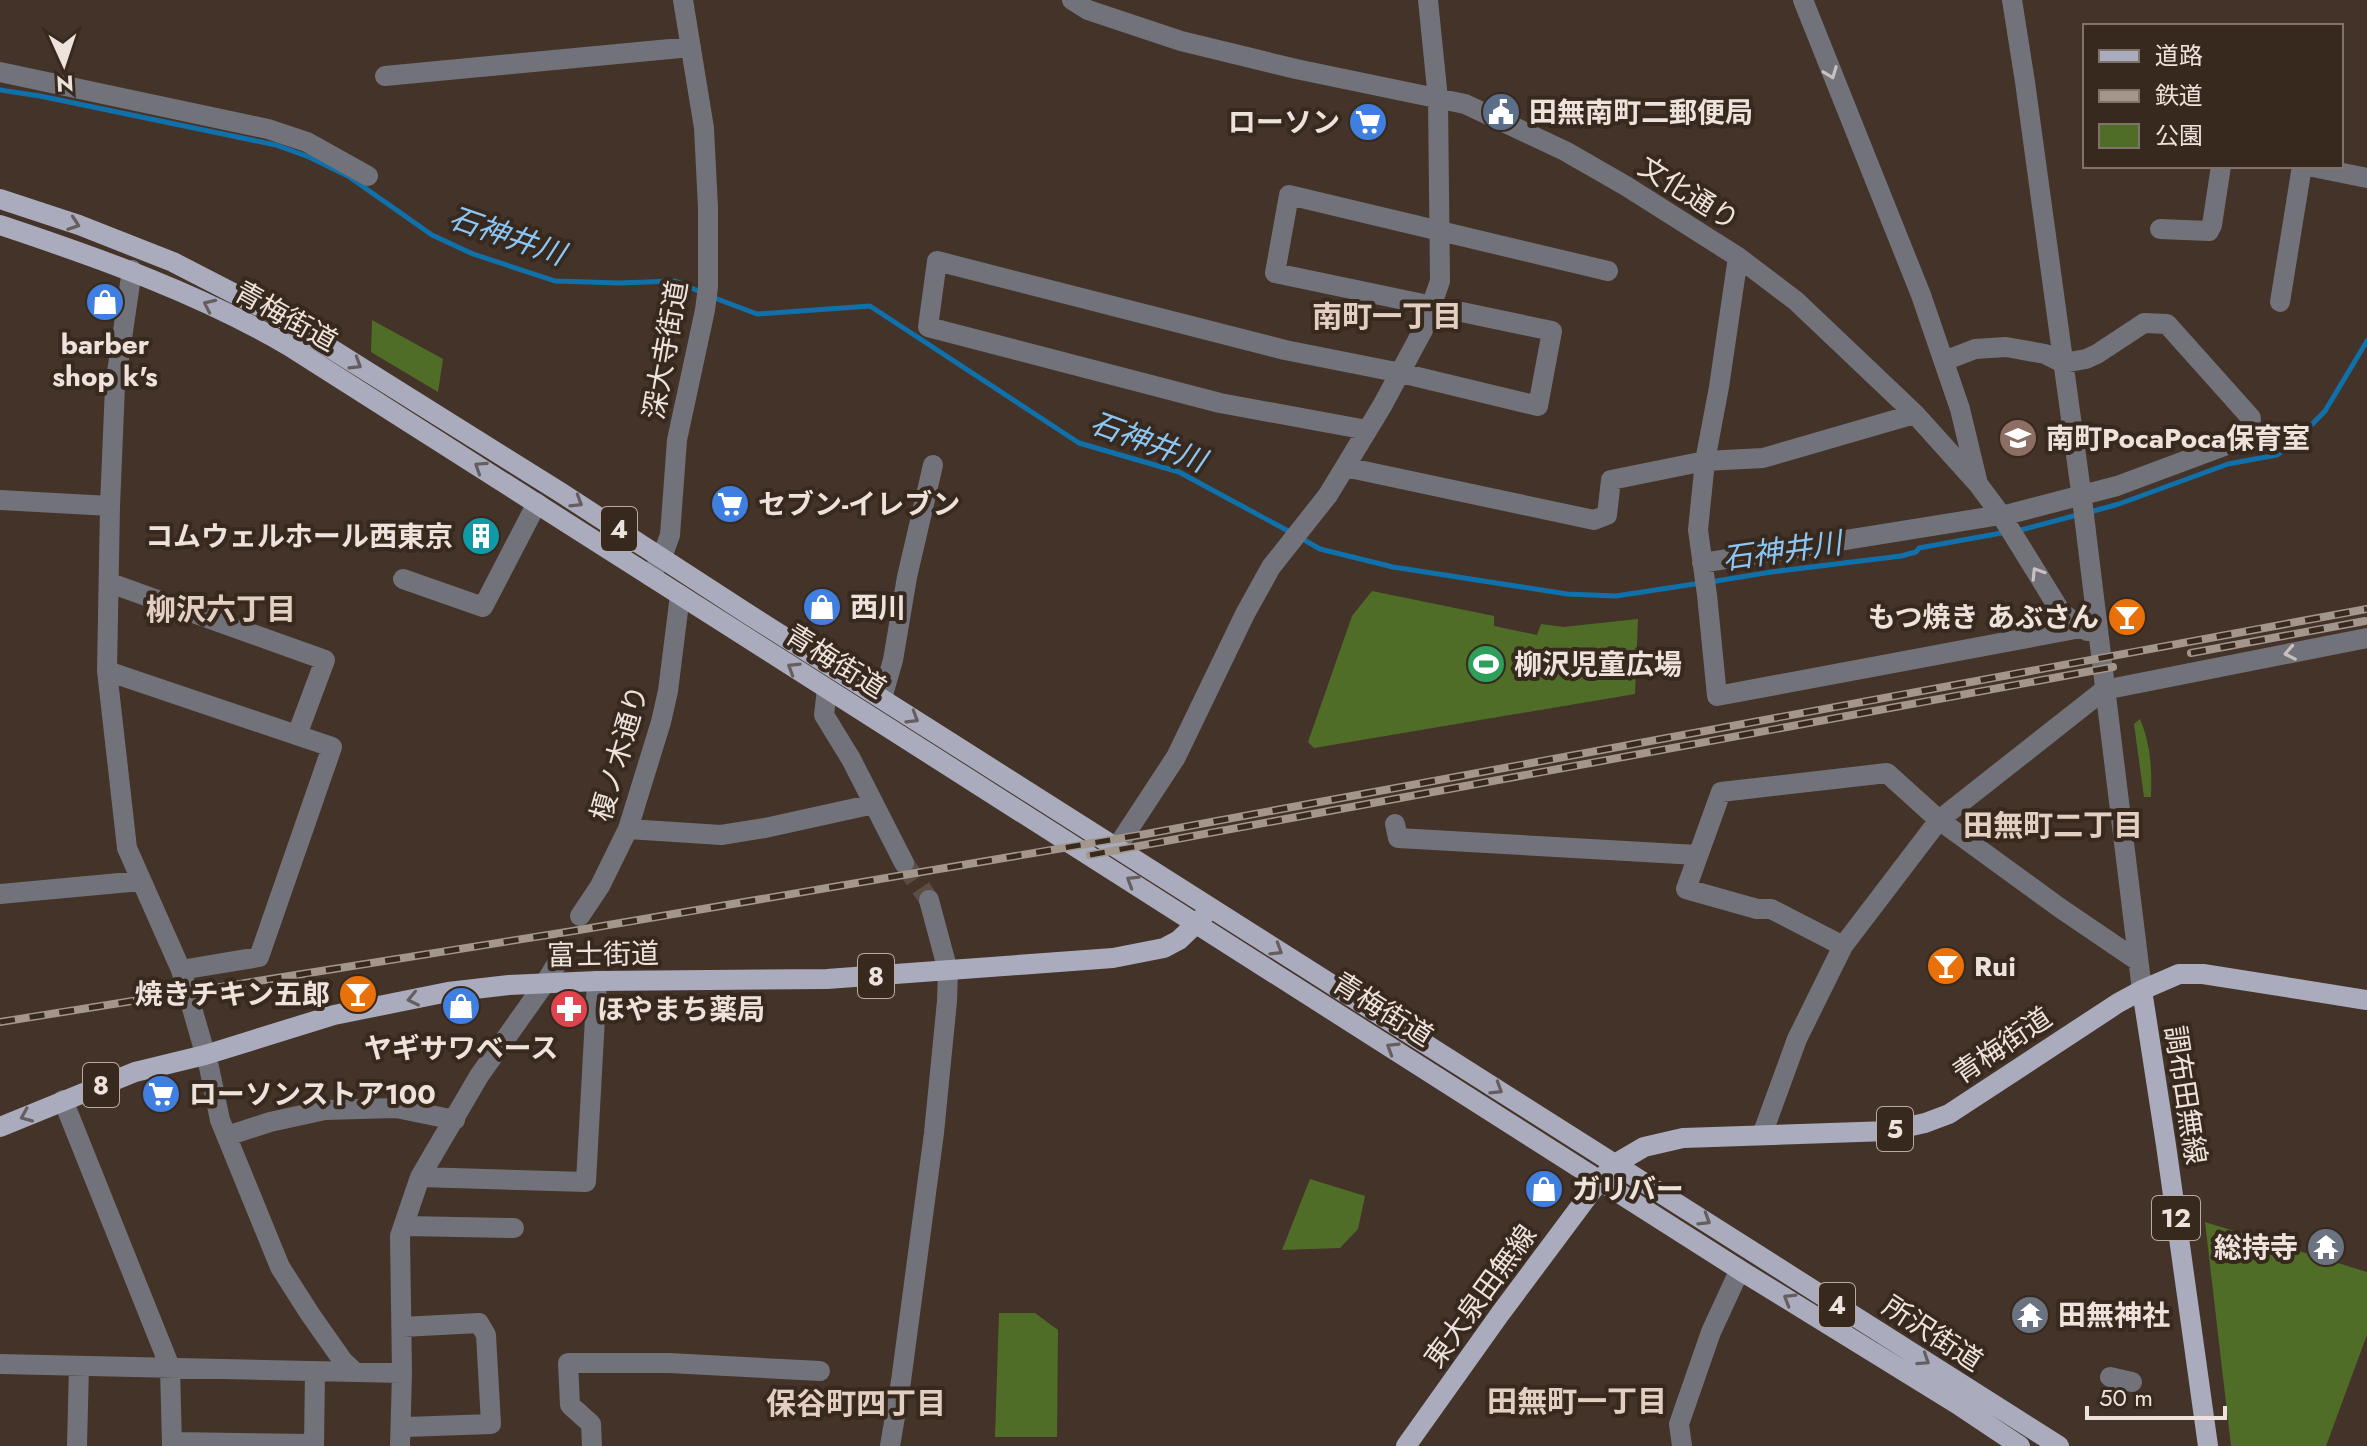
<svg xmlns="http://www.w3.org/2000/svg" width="2367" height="1446" font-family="Jost,'Noto Sans JP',sans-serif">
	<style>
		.green { fill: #506d27 }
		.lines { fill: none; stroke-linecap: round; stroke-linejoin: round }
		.stream { stroke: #1071aa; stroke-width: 5 }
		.minor-tunnel { stroke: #5c4d44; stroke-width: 20; stroke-dasharray: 20 10; stroke-linecap: butt }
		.minor { stroke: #71727a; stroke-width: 20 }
		.major { stroke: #aaabbc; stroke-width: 20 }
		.rail-casing { stroke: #a2968d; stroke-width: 8 }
		.rail { stroke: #38291f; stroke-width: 5; stroke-dasharray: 15; stroke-linecap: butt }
		.oneway { stroke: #c8c1bf }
		.oneway2 { stroke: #665d5e }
		.labels { text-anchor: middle; stroke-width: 8; stroke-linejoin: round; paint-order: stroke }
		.shield { fill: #38291f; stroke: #b7aba3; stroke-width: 2 }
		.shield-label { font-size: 26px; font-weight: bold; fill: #ede3dc }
		.poi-label { font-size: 28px; font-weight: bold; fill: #ede3dc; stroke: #38291f; text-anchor: start }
		.street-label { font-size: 28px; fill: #ede3dc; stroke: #38291f }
		.water-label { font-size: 30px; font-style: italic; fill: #8bc7f6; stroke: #38291f }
		.neighbourhood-label { font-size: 30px; font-weight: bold; fill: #e3cfc2; stroke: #38291f }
	</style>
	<rect width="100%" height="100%" fill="#433329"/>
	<!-- green -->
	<path class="green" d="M372 320 443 359 438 392 371 352Z
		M1372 591 1494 616V626L1537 635 1541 624 1563 627 1638 619 1635 694 1314 748 1308 742 1352 616Z
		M2140 719C2151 745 2152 770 2151 797H2144L2134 724Z
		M1310 1179 1365 1196 1358 1229 1340 1248 1282 1250Z
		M2205 1222 2367 1272V1335L2326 1446H2231Z
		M999 1313H1035L1058 1330 1057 1437H995Z"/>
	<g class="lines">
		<!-- stream -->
		<path class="stream" d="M0 90 40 96 276 145 309 157 348 176 432 235 473 254 555 281 619 283 675 281 703 293
			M712 297 757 314 870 306 1079 443 1179 472 1290 532
			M2090 512 2119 504 2228 464 2277 455 2293 444 2325 411 2367 341
			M2017 531 2081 514
			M1299 537 1320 549 1393 567 1567 594 1616 596 1701 583
			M1710 582 1771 572 1901 556 1916 552 1919 548 2007 532"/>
		<!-- minor-tunnel -->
		<path class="minor-tunnel" d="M904 863 929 900"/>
		<!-- minor -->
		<path class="minor" d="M1072 0 1088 10 1181 41 1296 69 1465 104 1565 151 1626 186 1738 257 1796 301 1915 414 1978 484
			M1803 0 1921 295 1960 409 1978 484 2001 515 2061 612 2087 631
			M2012 0 2025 82 2082 499 2142 990
			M0 72 268 129 307 142 368 176
			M385 76 691 47
			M2308 166 2367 178
			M2160 229 2209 231 2212 225 2221 166
			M1738 257 1719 387 1705 461 1698 530 1707 595 1717 696 2081 628
			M132 270 115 386 110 506 107 671 127 848 181 970 209 1067 220 1120 280 1267 310 1314 343 1361 355 1372
			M2280 302 2302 166
			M1944 361 1975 349 2006 347 2045 354 2063 363 2086 359 2097 354 2144 323 2167 324 2251 418C2251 426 2244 436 2238 441L2117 486 2002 516
			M1367 430 1220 403 928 327 937 261 1285 350 1401 373 1538 406 1552 331 1275 273 1289 195 1608 271
			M1345 467 1594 520 1607 515 1611 480 1705 461 1763 458 1915 414
			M0 500 110 506
			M1702 563 2001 515
			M650 576 662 557 670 535 677 440 705 310 708 287V208L704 128 683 0
			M403 579 483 607 537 503
			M110 583 325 660 297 735
			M107 671 332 747 259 957 181 970
			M827 689 824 715 851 759 904 863
			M882 698 893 660 907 577 933 465
			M1395 824 1398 838 1697 855
			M628 829 721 835 765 828 874 804
			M1117 847 1176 757 1245 614 1271 567 1328 495 1382 406 1423 330 1440 281 1438 99 1428 0
			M0 894 141 881
			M580 916 600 886 628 829 661 722 668 691 680 595
			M1843 946 1771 909H1757L1686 889 1721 792 1887 773 1939 820 2060 908 2138 961
			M63 1100 170 1367 172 1446
			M1762 1135 1797 1039 1843 946 1939 820 2104 690 2367 638
			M227 1136 270 1122 325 1110 396 1108 455 1120
			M420 1177 586 1182 597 981
			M405 1226 514 1228
			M402 1327 479 1323 486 1335 491 1424 406 1427
			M0 1364 402 1373
			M2110 1377 2132 1382
			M172 1442 314 1444
			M77 1446 79 1366
			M314 1446 315 1371
			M400 1446 402 1373 400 1236 420 1177 479 1076 545 983 564 952
			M592 1446 591 1424 570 1405 568 1363H669L820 1371
			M890 1446 901 1381 934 1133 947 1001 948 971 929 900
			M1682 1446 1679 1424 1711 1332 1735 1280 1743 1272"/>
		<!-- major -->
		<path class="major" d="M0 199 79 225 173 262 282 318 560 492 748 614 2059 1446
			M0 225C99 258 198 293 289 346L1743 1272 1957 1404 2020 1446
			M2142 990 2166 1145 2208 1446
			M0 1127 135 1072 205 1055 334 1015 448 992 509 985 597 981 827 979 1113 958 1164 948 1179 940 1203 917
			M1406 1446 1500 1314 1600 1180 1615 1164 1644 1147 1683 1138 1889 1131 1925 1123 1949 1114 2118 1003 2142 990 2179 974H2203L2367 1000"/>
		<!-- rail casing -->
		<g class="rail-casing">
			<path id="rail" d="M2191 653 2365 621
				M1090 855 2113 667
				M0 1022 573 931 1146 834 2367 609"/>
		</g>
		<!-- rail -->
		<use href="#rail" class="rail"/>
	</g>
	<!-- one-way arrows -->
	<defs><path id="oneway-chevron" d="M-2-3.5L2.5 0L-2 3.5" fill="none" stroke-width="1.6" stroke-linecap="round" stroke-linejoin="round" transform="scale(2)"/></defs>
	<g class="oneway">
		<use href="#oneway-chevron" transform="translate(1831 73) rotate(69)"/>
		<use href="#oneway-chevron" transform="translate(2037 573) rotate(-122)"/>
		<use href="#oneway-chevron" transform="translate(2290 653) rotate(169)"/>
	</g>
	<g class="oneway2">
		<use href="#oneway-chevron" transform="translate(74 224) rotate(19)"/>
		<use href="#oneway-chevron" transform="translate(209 305) rotate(-155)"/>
		<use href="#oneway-chevron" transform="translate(356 364) rotate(32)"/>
		<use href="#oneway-chevron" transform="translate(480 467) rotate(-147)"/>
		<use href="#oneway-chevron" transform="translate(577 502) rotate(32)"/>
		<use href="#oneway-chevron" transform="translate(793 668) rotate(-148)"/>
		<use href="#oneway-chevron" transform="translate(913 718) rotate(32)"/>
		<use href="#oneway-chevron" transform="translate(1132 881) rotate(-148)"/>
		<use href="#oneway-chevron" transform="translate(1277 950) rotate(32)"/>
		<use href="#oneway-chevron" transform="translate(413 999) rotate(168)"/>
		<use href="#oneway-chevron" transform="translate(1392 1048) rotate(-148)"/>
		<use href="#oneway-chevron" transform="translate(1497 1089) rotate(32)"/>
		<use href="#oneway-chevron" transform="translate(26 1116) rotate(157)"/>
		<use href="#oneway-chevron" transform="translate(1705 1220) rotate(32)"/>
		<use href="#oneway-chevron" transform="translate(1789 1299) rotate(-149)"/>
		<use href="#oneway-chevron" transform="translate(1924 1360) rotate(33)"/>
	</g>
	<!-- icons -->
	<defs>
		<g id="civic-disc" transform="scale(2)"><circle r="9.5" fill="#5c6f8a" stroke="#38291f"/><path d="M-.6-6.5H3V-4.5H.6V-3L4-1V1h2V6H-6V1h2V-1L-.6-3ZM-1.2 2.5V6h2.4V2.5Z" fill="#fff"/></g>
		<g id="supermarket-disc" transform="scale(2)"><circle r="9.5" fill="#3f7fe0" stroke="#38291f"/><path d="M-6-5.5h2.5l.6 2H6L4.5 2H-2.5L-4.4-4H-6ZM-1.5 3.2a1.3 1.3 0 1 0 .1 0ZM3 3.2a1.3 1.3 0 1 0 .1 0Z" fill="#fff"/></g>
		<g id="shop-disc" transform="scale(2)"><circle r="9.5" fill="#3f7fe0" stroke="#38291f"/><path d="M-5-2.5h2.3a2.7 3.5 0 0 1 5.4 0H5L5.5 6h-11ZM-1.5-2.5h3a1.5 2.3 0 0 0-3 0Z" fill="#fff"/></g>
		<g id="school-disc" transform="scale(2)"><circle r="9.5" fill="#8d6e63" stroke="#38291f"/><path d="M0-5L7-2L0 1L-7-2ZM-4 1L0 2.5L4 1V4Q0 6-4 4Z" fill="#fff"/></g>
		<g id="building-disc" transform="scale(2)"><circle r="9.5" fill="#0f9aa8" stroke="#38291f"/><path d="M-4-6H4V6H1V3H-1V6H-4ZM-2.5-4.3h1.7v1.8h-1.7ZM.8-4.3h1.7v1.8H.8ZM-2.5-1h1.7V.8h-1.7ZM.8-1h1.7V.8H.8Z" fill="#fff"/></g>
		<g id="bar-disc" transform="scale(2)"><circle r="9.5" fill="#e8710a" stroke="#38291f"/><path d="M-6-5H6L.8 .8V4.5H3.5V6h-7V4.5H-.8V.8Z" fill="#fff"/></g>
		<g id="stadium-disc" transform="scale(2)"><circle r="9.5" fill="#2e9e5b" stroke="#38291f"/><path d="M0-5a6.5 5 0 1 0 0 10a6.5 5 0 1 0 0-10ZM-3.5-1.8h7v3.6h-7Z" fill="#fff"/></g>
		<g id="pharmacy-disc" transform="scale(2)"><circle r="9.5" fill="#e0444e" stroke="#38291f"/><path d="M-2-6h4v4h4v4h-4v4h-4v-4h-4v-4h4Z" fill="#fff"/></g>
		<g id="temple-disc" transform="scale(2)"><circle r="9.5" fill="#6b7280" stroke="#38291f"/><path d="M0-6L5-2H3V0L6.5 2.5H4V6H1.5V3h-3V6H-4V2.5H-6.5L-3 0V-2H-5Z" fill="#fff"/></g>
	</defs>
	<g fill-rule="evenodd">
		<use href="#civic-disc" x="1501" y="112"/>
		<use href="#supermarket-disc" x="1368" y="122"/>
		<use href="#shop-disc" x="105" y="302"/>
		<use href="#school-disc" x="2018" y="438"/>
		<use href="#supermarket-disc" x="730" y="504"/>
		<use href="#building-disc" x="481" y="536"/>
		<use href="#shop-disc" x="822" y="607"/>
		<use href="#bar-disc" x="2127" y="617"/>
		<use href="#stadium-disc" x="1486" y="664"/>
		<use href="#bar-disc" x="1946" y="966"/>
		<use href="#bar-disc" x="358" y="994"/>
		<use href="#shop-disc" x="461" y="1006"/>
		<use href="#pharmacy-disc" x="569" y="1009"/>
		<use href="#supermarket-disc" x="161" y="1094"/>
		<use href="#shop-disc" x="1544" y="1189"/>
		<use href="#temple-disc" x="2326" y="1247"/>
		<use href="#temple-disc" x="2030" y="1315"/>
	</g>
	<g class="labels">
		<!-- shield labels -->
		<g class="shield">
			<rect x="601" y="507" width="36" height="44" rx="6"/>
			<rect x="858" y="954" width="36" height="44" rx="6"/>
			<rect x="83" y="1063" width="36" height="44" rx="6"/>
			<rect x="1877" y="1107" width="36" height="44" rx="6"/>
			<rect x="2152" y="1196" width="48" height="44" rx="6"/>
			<rect x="1819" y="1283" width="36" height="44" rx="6"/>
		</g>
		<g class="shield-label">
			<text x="619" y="538">4</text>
			<text x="876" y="985">8</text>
			<text x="101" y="1094">8</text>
			<text x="1895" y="1138">5</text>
			<text x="2176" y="1227">12</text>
			<text x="1837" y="1314">4</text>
		</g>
		<!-- poi labels -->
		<g class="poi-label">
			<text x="1529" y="122">田無南町二郵便局</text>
			<text x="1340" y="132" text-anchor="end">ローソン</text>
			<text x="105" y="354" text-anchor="middle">barber<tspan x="105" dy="32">shop k's</tspan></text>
			<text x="2046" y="448">南町PocaPoca保育室</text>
			<text x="758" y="514">セブン-イレブン</text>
			<text x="453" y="546" text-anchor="end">コムウェルホール西東京</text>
			<text x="850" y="617">西川</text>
			<text x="2099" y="627" text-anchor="end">もつ焼き あぶさん</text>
			<text x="1514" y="674">柳沢児童広場</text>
			<text x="1974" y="976">Rui</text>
			<text x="330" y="1004" text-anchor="end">焼きチキン五郎</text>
			<text x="597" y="1019">ほやまち薬局</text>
			<text x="461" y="1058" text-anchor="middle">ヤギサワベース</text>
			<text x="189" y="1104">ローソンストア100</text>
			<text x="1572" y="1199">ガリバー</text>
			<text x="2298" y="1257" text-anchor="end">総持寺</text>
			<text x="2058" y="1325">田無神社</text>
		</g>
		<!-- street labels -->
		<g class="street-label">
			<text transform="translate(1689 193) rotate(32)" y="10">文化通り</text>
			<text transform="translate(286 316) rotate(29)" y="10">青梅街道</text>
			<text transform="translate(665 350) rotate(-80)" y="10">深大寺街道</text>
			<text transform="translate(836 661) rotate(32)" y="10">青梅街道</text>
			<text transform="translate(619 753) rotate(-74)" y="10">榎ノ木通り</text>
			<text transform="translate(603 954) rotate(-1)" y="10">富士街道</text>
			<text transform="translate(1383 1009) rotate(32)" y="10">青梅街道</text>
			<text transform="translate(2002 1045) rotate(-34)" y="10">青梅街道</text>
			<text transform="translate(2186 1095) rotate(81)" y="10">調布田無線</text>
			<text transform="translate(1480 1296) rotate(-54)" y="10">東大泉田無線</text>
			<text transform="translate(1933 1333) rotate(33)" y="10">所沢街道</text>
		</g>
		<!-- water labels -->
		<g class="water-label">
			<text transform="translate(507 236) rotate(19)" y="10">石神井川</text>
			<text transform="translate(1148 442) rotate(20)" y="10">石神井川</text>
			<text transform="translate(1782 551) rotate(-8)" y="10">石神井川</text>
		</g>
		<!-- neighbourhood labels -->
		<g class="neighbourhood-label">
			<text x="1387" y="327">南町一丁目</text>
			<text x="221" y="620">柳沢六丁目</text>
			<text x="2053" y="836">田無町二丁目</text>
			<text x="1577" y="1412">田無町一丁目</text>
			<text x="856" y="1414">保谷町四丁目</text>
		</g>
	</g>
	<!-- legend -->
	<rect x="2083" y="24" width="260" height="144" fill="#38291f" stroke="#80736b" stroke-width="2"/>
	<rect x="2099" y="50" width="40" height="12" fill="#aaabbc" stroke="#80736b" stroke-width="2"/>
	<text x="2155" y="64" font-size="24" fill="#ede3dc">道路</text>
	<rect x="2099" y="90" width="40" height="12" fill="#a2968d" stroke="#80736b" stroke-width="2"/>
	<text x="2155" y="104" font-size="24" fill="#ede3dc">鉄道</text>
	<rect x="2099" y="124" width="40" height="24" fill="#506d27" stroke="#80736b" stroke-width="2"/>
	<text x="2155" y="144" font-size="24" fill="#ede3dc">公園</text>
	<!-- north arrow -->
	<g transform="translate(64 64) rotate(177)" stroke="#38291f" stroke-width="6" paint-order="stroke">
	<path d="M0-6L14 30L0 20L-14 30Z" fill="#ede3dc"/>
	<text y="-12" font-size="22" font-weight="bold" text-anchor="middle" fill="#ede3dc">N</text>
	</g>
	<!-- scale -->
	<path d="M2087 1406v12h138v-12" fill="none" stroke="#ede3dc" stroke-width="4"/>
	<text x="2099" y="1406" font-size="24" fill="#ede3dc" stroke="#38291f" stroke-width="6" paint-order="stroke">50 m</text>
</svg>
